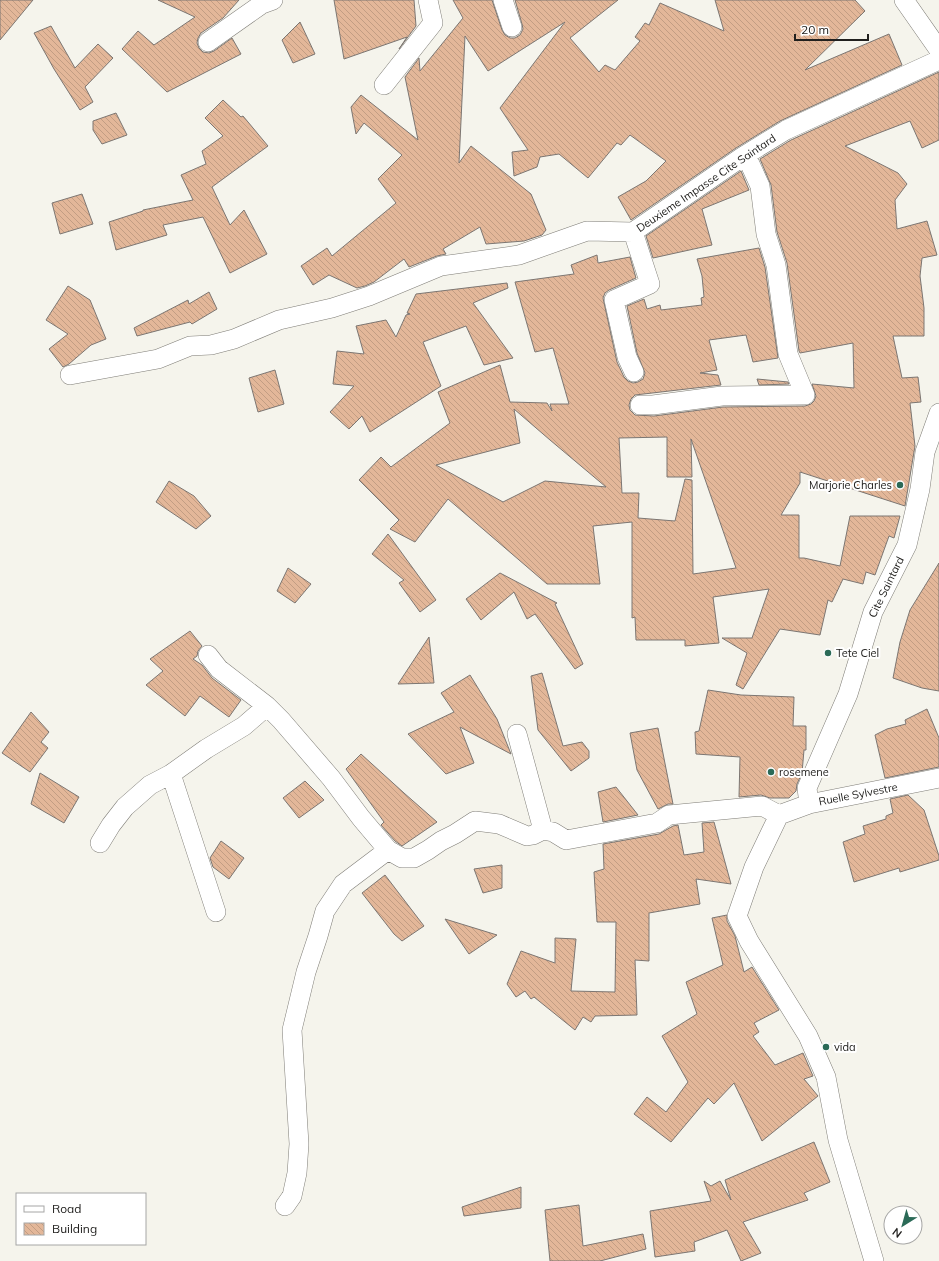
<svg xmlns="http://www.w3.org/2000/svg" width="939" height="1261" font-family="Mulish,sans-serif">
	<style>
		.building { fill: url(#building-back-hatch); stroke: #7c7672; fill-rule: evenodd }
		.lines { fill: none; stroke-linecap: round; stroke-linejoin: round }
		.minor-casing { stroke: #7f7d77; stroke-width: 20 }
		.minor { stroke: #fff; stroke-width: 19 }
		.poi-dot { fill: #2b6a57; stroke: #fff; stroke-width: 1.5 }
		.labels { text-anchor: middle; stroke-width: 4; stroke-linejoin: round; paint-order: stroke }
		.street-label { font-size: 11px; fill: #21201e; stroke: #fff }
		.poi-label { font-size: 11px; fill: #21201e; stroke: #fff; text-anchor: start }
	</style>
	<defs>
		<pattern id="building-back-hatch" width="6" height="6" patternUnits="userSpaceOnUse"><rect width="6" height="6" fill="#e3b799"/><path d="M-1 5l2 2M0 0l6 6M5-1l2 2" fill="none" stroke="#c29d83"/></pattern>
	</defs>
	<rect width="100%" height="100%" fill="#f5f4ec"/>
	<!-- building -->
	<path class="building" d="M0 0H33L0 40Z
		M158 0H239L223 18 201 33 198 38 197 43 199 48 203 52 209 53 214 51 232 38 241 54 167 92 122 49 138 31 154 45 195 17Z
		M334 0H414L416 26 399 49 407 37 344 59Z
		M453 0H492L502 30 505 35 510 38H515L520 35 523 29 522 24 515 0H618L570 38 599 72 605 65 615 70 640 41 635 37 645 23 649 25 660 3 724 31 715 0H855L865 11 805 70 889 34 902 65 780 121 736 148 631 220 618 197 646 181 666 161 630 135 621 145 617 143 588 178 559 154 540 157 537 167 514 176 512 152 528 150 500 108 565 22 488 71 465 36 459 163 471 146 531 194 546 230 542 235 524 241 486 244 480 227 443 249 446 254 437 256 409 267 404 259 374 282 365 286 357 288 329 275 313 285 301 266 327 248 332 256 396 203 378 179 402 155 364 123 356 134 351 107 361 95 418 140 405 77 419 58 420 71 463 18Z
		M300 22 315 54 293 63 282 40Z
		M51 26 75 68 98 44 113 58 85 87 93 102 80 110 54 69 34 33Z
		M939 72V140L922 148 910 121 845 146 898 173 907 184 895 200 897 229 927 221 937 255 922 258 920 276 924 308V336H893L902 378 918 377 921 402 910 403 915 446 905 506 800 472V483L781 515H799V558H804L840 566 850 516H900L894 538 889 536 875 575 866 572 863 584 843 579 832 602 828 600 820 635 780 629 743 689 736 685 747 653 722 638H752L769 589 713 597 719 643 685 646V640H636L635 617 632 618V522L593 526 600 584H547L448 499 415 542 390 529 399 520 359 480 381 457 391 467 450 423 438 392 500 365 510 402 547 403 552 411 550 404H569L553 348 535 352 515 282 574 274 571 265 597 255 598 263 630 257 636 278 609 290 605 293 603 298 617 362 624 377 628 381 633 383 638 382 643 379 645 373 637 353 627 306 644 299 647 309 660 305 661 310 702 305 701 298 704 297 702 276 697 259 759 248 765 267 778 358 753 362 746 335 709 340 717 370 700 373 718 375 721 385 635 395 631 399 629 405 630 410 635 415 654 416 723 407 805 406 811 404 814 401 816 396 812 384 854 388 853 343 800 353 799 351 787 263 777 232 771 185 760 159 791 140ZM514 409 550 440 606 487 545 481 503 502 436 465 520 443ZM667 437V477H692L691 439 736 568 693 574 692 480 685 479 675 521 638 518 639 493H622L619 438Z
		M223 100 241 117 243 116 268 146 212 187 230 225 244 210 267 254 230 273 203 217 163 225 167 235 116 250 109 222 143 211V210L193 200 181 175 206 164 202 151 223 136 205 118Z
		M116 113 127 135 102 144 93 130V121Z
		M741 171 749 190 702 209 712 245 653 258 646 236Z
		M82 194 93 224 60 234 52 203Z
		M507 283 508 288 473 303 513 358 484 365 466 326 423 342 441 386 370 432 362 416 349 429 330 412 354 386 333 384 337 351 364 354 356 326 386 320 396 337 406 315 410 314 407 313 416 294Z
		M68 286 90 300 106 339 91 345 69 364 63 367 49 349 68 334 46 320Z
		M209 292 217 309 192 324 190 322 137 336 134 328 188 300 189 304Z
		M275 370 284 404 258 412 249 378Z
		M757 379 788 382 789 384 759 385Z
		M169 481 194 496 211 516 196 529 156 502Z
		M388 534 436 600 420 612 399 583 404 580 372 554Z
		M939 563V691L922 688 893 678 900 642 910 610Z
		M288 568 311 584 295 603 277 591Z
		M500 573 557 603 555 604 583 664 575 669 535 614 527 619 514 592 481 620 466 599Z
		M190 631 202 646 198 651 197 656 193 659 202 665 212 678 241 700 229 717 200 696 185 716 146 685 163 671 150 659Z
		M429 637 434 683 398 684Z
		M542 673 563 746 582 742 589 751V758L571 771 538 730 531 676Z
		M470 675 497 719 511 754 460 727 474 763 446 774 408 734 454 712 441 693Z
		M708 690 741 695 794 697 793 726H806V750H804L802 773 797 784 796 791 789 798H770L761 795 739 797 740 757 696 754 695 732 699 731Z
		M927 709 939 738V767L885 778 875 735 887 729 906 724 905 720Z
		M31 712 49 732 41 742 48 748 30 772 2 753Z
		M658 728 673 804H668L658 809 637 770 630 733Z
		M361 754 404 793 437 822 402 846 395 841 381 825 384 822 346 769Z
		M40 773 79 797 64 823 31 804Z
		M305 781 324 800 299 818 283 798Z
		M616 787 638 815 603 822 598 792Z
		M908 795 924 810 939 856V860L900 872 899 868 854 882 843 842 865 834 863 826 886 819V816L893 813 890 799Z
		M714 822 731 884 696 879 700 904 649 913V961L635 960 637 1015 595 1016 591 1022 583 1017 575 1030 534 997 531 999 525 991 516 997 507 984 521 951 555 963V938L576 939 571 991 615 992 616 922H597L594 872 604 869 603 844 659 834 673 826 678 825 684 855 704 852 702 823Z
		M221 841 244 858 229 879 213 867 210 858Z
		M502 865V888L483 893 474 869Z
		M385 875 424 926 402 941 394 934 362 893Z
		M727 915V921L735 936 744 972 752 967 779 1010 754 1023 759 1032 753 1036 775 1065 803 1053 813 1076 804 1079 818 1096 762 1141 734 1083 714 1104 708 1098 671 1142 634 1114 647 1097 666 1112 688 1082 662 1036 697 1014 686 982 723 965 712 918Z
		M445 919 497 935 469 954Z
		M814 1142 830 1182 804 1193 808 1200 743 1222 761 1253 741 1261 727 1230 694 1242 695 1251 655 1257 650 1211 711 1201 704 1181 711 1186 720 1181 731 1200 725 1180Z
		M521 1187V1208L464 1216 462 1207Z
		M579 1205 583 1246 643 1234 646 1249 600 1261H550L545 1210Z"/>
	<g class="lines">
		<!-- minor casing -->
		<g class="minor-casing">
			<path id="minor" d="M503 0 512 27
				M904 0 939 50
				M208 42 262 4 273 0
				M384 85 433 23 428 0
				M633 232 650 284 614 300 627 357 634 372
				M70 375 158 359 190 346 211 345 234 339 279 320 332 308 369 296 441 266 519 255 587 231 633 232 742 157 786 130 939 60
				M640 405H653L722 396 805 395 788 354 776 265 766 234 760 186 750 164 742 157
				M208 655 219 669 267 706 281 720 331 778 361 818 388 850
				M517 734 543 830
				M171 774 216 912
				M809 804 807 788 848 694 873 612 907 545 920 489 925 452 939 413
				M779 815 754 867 737 916 749 941 808 1036 826 1077 838 1140 874 1261
				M779 815 809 804 939 778
				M100 843 111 825 125 807 150 785 171 774 206 749 244 726 267 706
				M285 1206 292 1196 297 1173 299 1144 292 1030 306 972 318 936 325 911 343 884 388 850 402 858H414L428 850 441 841 455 834 475 821 499 824 527 836 533 835 543 830 553 832 566 840 657 823 669 815 762 806 779 815"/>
		</g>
		<!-- minor -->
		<use href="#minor" class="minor"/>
	</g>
	<!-- markers -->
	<g class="poi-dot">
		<circle cx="900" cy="485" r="4"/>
		<circle cx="828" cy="653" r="4"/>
		<circle cx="771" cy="772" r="4"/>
		<circle cx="826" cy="1047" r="4"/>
	</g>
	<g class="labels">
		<!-- street labels -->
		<g class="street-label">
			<text transform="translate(706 183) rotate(-34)" y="4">Deuxieme Impasse Cite Saintard</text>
			<text transform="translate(886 587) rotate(-64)" y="4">Cite Saintard</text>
			<text transform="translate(858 794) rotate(-11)" y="4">Ruelle Sylvestre</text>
		</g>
		<!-- poi labels -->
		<g class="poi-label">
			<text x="892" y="489" text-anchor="end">Marjorie Charles</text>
			<text x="836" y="657">Tete Ciel</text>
			<text x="779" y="776">rosemene</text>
			<text x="834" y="1051">vida</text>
		</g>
	</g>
	<!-- legend -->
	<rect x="16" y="1193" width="130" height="52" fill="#ffffff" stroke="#a6a6a5"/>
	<rect x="24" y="1206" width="20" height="6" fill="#ffffff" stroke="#a6a6a5"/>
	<text x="52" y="1213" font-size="12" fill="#21201e">Road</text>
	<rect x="24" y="1223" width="20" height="12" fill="url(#building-back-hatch)" stroke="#a6a6a5"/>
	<text x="52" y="1233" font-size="12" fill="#21201e">Building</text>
	<!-- north arrow -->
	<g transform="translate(903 1225) rotate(217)"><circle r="19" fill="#ffffff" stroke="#a6a6a5"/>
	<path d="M0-3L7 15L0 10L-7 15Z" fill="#2b6a57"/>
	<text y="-6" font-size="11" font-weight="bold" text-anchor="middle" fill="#21201e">N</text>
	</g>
	<!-- scale -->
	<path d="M795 34v6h73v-6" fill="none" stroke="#21201e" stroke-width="2"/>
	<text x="801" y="34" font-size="12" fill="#21201e" stroke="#ffffff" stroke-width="3" paint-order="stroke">20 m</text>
</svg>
